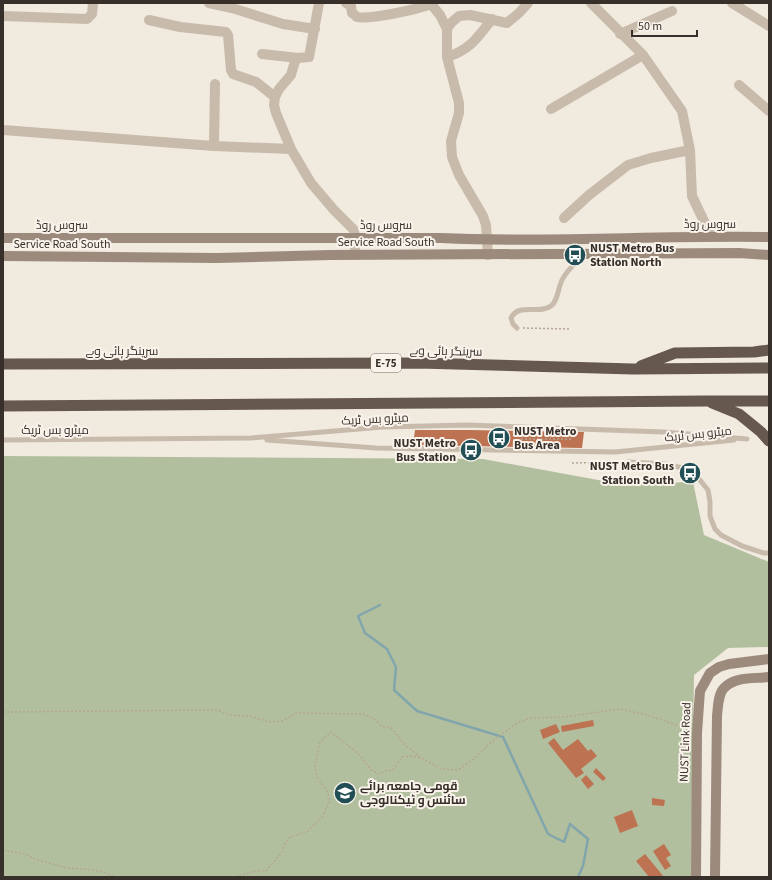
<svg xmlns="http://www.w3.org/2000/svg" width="772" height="880" font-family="'Source Sans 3',Cairo,sans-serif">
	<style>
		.green { fill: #b2bf9f }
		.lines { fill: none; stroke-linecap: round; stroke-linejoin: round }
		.stream { stroke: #80a6ac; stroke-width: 2.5 }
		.building { fill: #bd7351 }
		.path { stroke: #b4a595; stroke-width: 1.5; stroke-dasharray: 2 2; stroke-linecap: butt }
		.service { stroke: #c8bbab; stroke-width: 5 }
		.minor { stroke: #c8bbab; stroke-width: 10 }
		.secondary { stroke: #9c8a7d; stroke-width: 10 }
		.trunk { stroke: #67584f; stroke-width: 11 }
		.labels { text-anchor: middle; stroke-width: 4; stroke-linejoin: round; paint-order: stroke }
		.shield { fill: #f9f3eb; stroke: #716a64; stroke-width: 1 }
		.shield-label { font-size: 11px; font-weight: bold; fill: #372f2a }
		.street-label { font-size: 12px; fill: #372f2a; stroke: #f9f3eb }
		.poi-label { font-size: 12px; font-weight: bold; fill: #372f2a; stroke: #f9f3eb; text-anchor: start }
	</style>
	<rect width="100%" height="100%" fill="#f1eadf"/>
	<!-- green -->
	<path class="green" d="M3 456 483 459 620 484 693 482 704 535 769 562V647L728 648 694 675 691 877H3Z"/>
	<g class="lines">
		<!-- stream -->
		<path class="stream" d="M380 605 358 616 365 633 387 649 396 667 394 690 417 711 503 737 548 834 564 842 570 824 588 839 583 866 578 877"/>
	</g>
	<!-- building -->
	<path class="building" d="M415 430H469L584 432 582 448 413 445Z
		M593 720 594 726 562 732 561 726Z
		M556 724 560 732 543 739 540 730Z
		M554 738 563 750 578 739 588 751 591 749 597 756 581 769 584 773 576 778 548 743Z
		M596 768 606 778 603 781 593 772Z
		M586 775 594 784 588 789 581 780Z
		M652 798 665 800 664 806 652 805Z
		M632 810 638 826 620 833 614 817Z
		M664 844 671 855 666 858 671 866 665 870 653 851Z
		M645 854 664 877H649L636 861Z"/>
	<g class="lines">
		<!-- path -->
		<path class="path" d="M523 328 570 329
			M521 439H571
			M572 463 622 462
			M3 712 217 710 230 715 250 716 269 722 282 721 297 713 364 714 376 720 381 726 391 728 406 746 423 759 442 769 458 770 474 759 489 744 507 730 519 722 531 718 565 717 619 709 644 714 688 729
			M3 850 25 854 35 859 67 868 95 870 117 877
			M235 877C244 875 258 869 266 871L279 856 283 850 285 843 290 837 308 831 322 817 330 801 327 791 317 777 315 766 320 742 331 732 359 754 371 770 379 774 385 771 393 770 402 757 412 756 421 758"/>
		<!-- service -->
		<path class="service" d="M517 328 513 324 511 318C519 302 539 315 551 306 558 301 558 288 562 280 567 270 576 262 584 254
			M3 440 251 438 383 427 468 425 664 432 747 439
			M267 440 376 448 615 452 734 440
			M628 462 665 464 683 468 699 479 708 490 710 502V516L715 529 721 535 742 546 764 553H769"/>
		<!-- minor -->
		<path class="minor" d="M209 3 232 8 283 24 315 29
			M319 3 309 57 298 58 295 61 291 75 279 89 275 97 274 105 276 113 291 149 311 183 334 210 354 230 355 237V255
			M346 3 351 6 352 13C353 14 357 16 357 17 370 20 418 9 431 4L440 15 447 29
			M591 3 643 55 682 111 690 150 692 196 711 236
			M732 3 769 26
			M3 16 87 19 92 14 93 3
			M149 20 180 27 226 32 228 35 231 70 233 74 256 82 275 97
			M620 34 672 11
			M262 54 298 58
			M447 57C470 50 478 37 492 19
			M739 85 769 111
			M551 109 643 55
			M3 130 214 146 291 149
			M214 146 215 84
			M564 218 589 195 628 165 651 158 690 150
			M488 255 486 225 483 216 459 175 452 157 451 141 459 113V103L447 57V29L451 23 459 16 470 15 507 23 519 13 528 3"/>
		<!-- secondary -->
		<path class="secondary" d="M3 238H441C550 243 660 235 769 237
			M3 256 217 258 330 255 739 253 769 255
			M696 877 697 733 700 691 710 673 719 667 729 664 769 659
			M715 877 717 716C718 707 718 694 724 688 735 676 754 679 769 677"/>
		<!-- trunk -->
		<path class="trunk" d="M3 364 419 363 633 369 769 368
			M641 366 675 353 754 352 769 350
			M712 403 739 414 761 432 769 441
			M3 406 706 401H769"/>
	</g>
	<!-- icons -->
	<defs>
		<g id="bus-disc" transform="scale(1.15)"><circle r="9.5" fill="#224e55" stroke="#f9f3eb"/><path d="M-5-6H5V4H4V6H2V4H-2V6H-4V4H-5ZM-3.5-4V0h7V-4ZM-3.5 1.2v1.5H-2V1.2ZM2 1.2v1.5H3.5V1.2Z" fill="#fff"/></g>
		<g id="university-disc" transform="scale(1.15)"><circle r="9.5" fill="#224e55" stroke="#f9f3eb"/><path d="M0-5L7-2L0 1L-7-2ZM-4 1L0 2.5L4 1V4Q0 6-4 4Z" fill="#fff"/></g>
	</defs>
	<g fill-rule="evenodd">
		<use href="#bus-disc" x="575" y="255"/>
		<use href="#bus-disc" x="499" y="438"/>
		<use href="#bus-disc" x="471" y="450"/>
		<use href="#bus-disc" x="690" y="473"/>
		<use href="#university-disc" x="345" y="793"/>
	</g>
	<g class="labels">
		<!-- shield labels -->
		<rect class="shield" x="371" y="354" width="30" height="18" rx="3"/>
		<g class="shield-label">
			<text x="386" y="367">E-75</text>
		</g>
		<!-- street labels -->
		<g class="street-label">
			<text x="710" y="228">سروس روڈ</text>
			<text x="62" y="229">سروس روڈ</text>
			<text x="386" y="229">سروس روڈ</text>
			<text x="386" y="246">Service Road South</text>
			<text x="62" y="248">Service Road South</text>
			<text x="122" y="355">سرینگر ہائی وے</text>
			<text transform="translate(446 351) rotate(1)" y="4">سرینگر ہائی وے</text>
			<text transform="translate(375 419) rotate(-3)" y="4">میٹرو بس ٹریک</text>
			<text x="55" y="434">میٹرو بس ٹریک</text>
			<text transform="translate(698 434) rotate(-6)" y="4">میٹرو بس ٹریک</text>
			<text transform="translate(685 742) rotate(-88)" y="4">NUST Link Road</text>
		</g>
		<!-- poi labels -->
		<g class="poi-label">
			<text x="590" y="252">NUST Metro Bus<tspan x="590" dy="14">Station North</tspan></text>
			<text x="514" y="435">NUST Metro<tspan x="514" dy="14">Bus Area</tspan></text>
			<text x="456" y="447" text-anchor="end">NUST Metro<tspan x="456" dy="14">Bus Station</tspan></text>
			<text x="674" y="470" text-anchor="end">NUST Metro Bus<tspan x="674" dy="14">Station South</tspan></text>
			<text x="360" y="790">قومی جامعہ برائے<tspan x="360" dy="14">سائنس و ٹیکنالوجی</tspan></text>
		</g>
	</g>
	<!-- border -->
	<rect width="772" height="880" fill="none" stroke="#372f2a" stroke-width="8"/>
	<!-- scale -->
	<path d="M632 30v6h65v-6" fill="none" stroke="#372f2a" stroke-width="2"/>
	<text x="638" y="30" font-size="12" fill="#372f2a" stroke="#f9f3eb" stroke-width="3" paint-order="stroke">50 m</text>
</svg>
